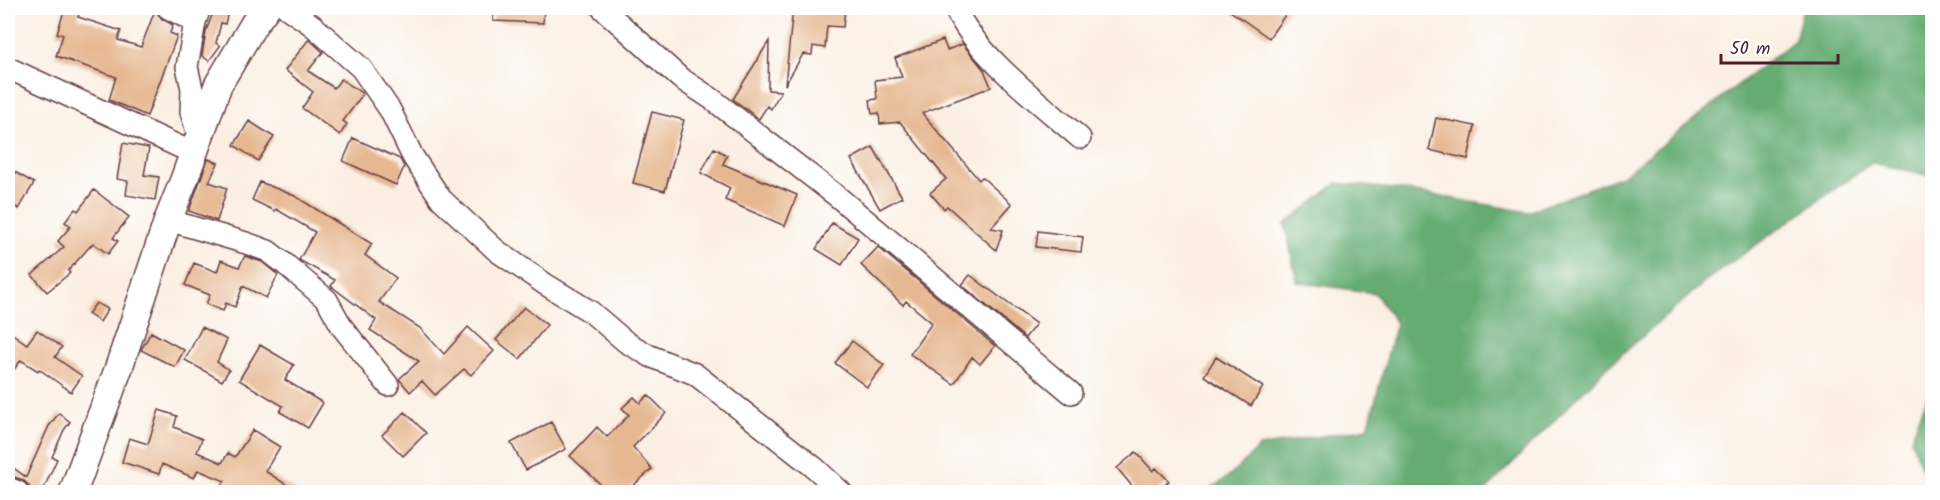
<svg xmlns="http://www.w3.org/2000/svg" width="1940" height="500" font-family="Kalam,sans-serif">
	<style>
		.forest { fill: #65ac73; stroke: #58664f; stroke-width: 1.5 }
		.building { fill: #e6b891 }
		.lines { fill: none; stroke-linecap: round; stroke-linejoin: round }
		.minor-casing { stroke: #643e46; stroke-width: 24 }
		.major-casing { stroke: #643e46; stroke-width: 30 }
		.minor { stroke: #fff; stroke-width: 21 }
		.major { stroke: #fff; stroke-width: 27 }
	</style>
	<rect width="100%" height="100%" fill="#fff"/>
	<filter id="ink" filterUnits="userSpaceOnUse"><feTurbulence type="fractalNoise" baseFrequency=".0167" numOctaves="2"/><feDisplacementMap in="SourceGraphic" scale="12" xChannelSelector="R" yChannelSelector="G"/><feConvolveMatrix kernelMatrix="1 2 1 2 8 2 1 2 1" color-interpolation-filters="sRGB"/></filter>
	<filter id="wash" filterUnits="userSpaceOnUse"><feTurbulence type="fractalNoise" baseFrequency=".008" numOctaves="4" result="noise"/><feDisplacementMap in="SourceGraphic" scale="24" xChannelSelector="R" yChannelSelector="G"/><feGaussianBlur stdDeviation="1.35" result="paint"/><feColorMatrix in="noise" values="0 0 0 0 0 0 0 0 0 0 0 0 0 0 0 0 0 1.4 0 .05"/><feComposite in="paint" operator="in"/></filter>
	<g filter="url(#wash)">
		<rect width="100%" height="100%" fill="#faefe2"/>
		<!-- forest -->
		<path class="forest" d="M1803 8H1932V176L1872 163 1712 276 1605 369 1484 492H1206L1232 474 1259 447 1368 428 1396 323 1375 293 1297 282 1285 224 1337 183 1410 191 1528 212 1622 176 1795 40Z
			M1932 385V492H1930L1911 439Z"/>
		<g id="blocks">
			<!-- building -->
			<path class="building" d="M65 8H81L78 17 121 31 118 40 141 47 155 10 162 19 173 25 170 33 177 36 147 116 109 100 116 77 56 56 63 35 57 33Z
				M215 8H229L225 24 221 23 216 43 220 46 209 61 202 56 206 31Z
				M494 8H544L543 23 493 21Z
				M793 8H845L843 27 827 26 825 48 813 46 812 55 803 54 785 85Z
				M1226 8H1290L1269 38Z
				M309 39 323 52 308 71 334 88 341 79 363 94 343 121 347 124 340 135 302 108 313 92 285 70Z
				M943 40 947 50 963 44 984 70 991 87 922 113 979 180 982 177 1012 204 991 228 1003 230 996 250 947 206 944 209 930 193 946 179 900 122 880 124 879 113 872 114 870 100 877 99 875 80 902 77 895 58Z
				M769 41 768 90 781 91 771 109 767 106 759 119 733 99Z
				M652 112 684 120 665 191 633 183Z
				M1436 118 1475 126 1468 159 1429 150Z
				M249 121 274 137 258 161 234 145Z
				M353 138 400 159 404 167 396 185 343 161Z
				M123 143 149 148 144 175 159 177 155 200 126 195 128 181 117 179Z
				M873 147 902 197 880 209 851 159Z
				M714 148 727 155 723 164 797 195 785 226 725 200 730 188 701 173Z
				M208 159 218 163 209 182 227 188 217 221 189 211Z
				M8 168 34 183 19 209 8 202Z
				M260 182 295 196 372 244 365 255 396 278 379 302 420 328 444 354 468 327 494 351 471 375 464 369 435 395 422 381 410 392 399 379 419 361 370 330 376 320 331 286 335 280 299 260 315 232 276 209 275 211 252 200Z
				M94 190 129 217 113 238 118 241 108 254 93 243 68 271 70 273 47 292 32 275 64 247 58 241 71 226 65 222 75 209 78 211Z
				M832 223 858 238 842 265 816 249Z
				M1038 231 1083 237 1081 252 1036 247Z
				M878 247 995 346 980 364 972 357 954 384 910 354 932 323 906 301 903 305 861 265Z
				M245 256 262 262 278 275 266 298 243 286 235 307 226 303 223 311 206 304 210 295 185 285 194 263 217 272 221 260 239 267Z
				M970 275 1036 324 1025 338 962 285Z
				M96 303 108 309 100 322 88 314Z
				M524 307 547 325 520 359 496 340Z
				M202 327 227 340 217 362 229 370 222 381 185 360Z
				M37 330 62 347 55 357 82 376 71 392 39 369 38 371 21 360 8 378V331L27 344Z
				M151 332 184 350 175 367 141 350Z
				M852 341 884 365 867 387 835 363Z
				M260 345 294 365 285 380 323 403 308 428 280 412 283 406 239 380Z
				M1216 357 1263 387 1251 406 1204 376Z
				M648 395 666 413 633 447 652 469 626 492H609L570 456 597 427 607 437 629 415 622 408 634 397 640 403Z
				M159 410 177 416 174 427 202 439 197 452 222 463 228 453 235 457 253 430 280 447 265 471 298 492H217L225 481 198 470 194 478 162 464 159 474 122 462 129 438 148 444Z
				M405 412 426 433 403 456 382 435Z
				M59 413 70 422 64 430 52 457 57 459 44 488 42 492H36L31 490 28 485 23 480 8 475V464L26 477 49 426Z
				M551 422 566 449 526 470 511 443Z
				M1136 452 1153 471 1156 468 1169 481 1156 492H1137L1117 468Z"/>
		</g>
	</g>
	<g filter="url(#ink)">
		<use href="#blocks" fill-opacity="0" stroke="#643e46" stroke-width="1.5"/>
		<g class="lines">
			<!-- minor casing -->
			<g class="minor-casing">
				<path id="minor" d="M168 8 195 22
					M287 8 312 25 361 68 390 110 413 157 441 199 497 251 545 284 591 312 626 342 650 356 695 374 815 468 841 492
					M602 8 680 78 712 99 838 197 1071 393
					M955 8C976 55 1040 103 1080 138
					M8 68 193 153
					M199 137 191 112 192 89 187 67 195 22 200 8
					M168 220 246 243 268 251 285 264 327 300 342 327 388 385
					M8 488 18 492"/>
			</g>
			<!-- major casing -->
			<g class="major-casing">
				<path id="major" d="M73 492 118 370 168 220 184 180 218 85 254 24 266 8"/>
			</g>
			<!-- minor -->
			<use href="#minor" class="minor"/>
			<!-- major -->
			<use href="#major" class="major"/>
		</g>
	</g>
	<!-- margin -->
	<rect width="1940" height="500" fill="none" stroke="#fff" stroke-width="30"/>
	<!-- scale -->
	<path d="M1721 54v9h117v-9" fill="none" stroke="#4a1f2b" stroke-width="3"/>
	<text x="1730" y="54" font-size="18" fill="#4a1f2b" stroke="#ffffff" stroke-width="4.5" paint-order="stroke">50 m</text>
</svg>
